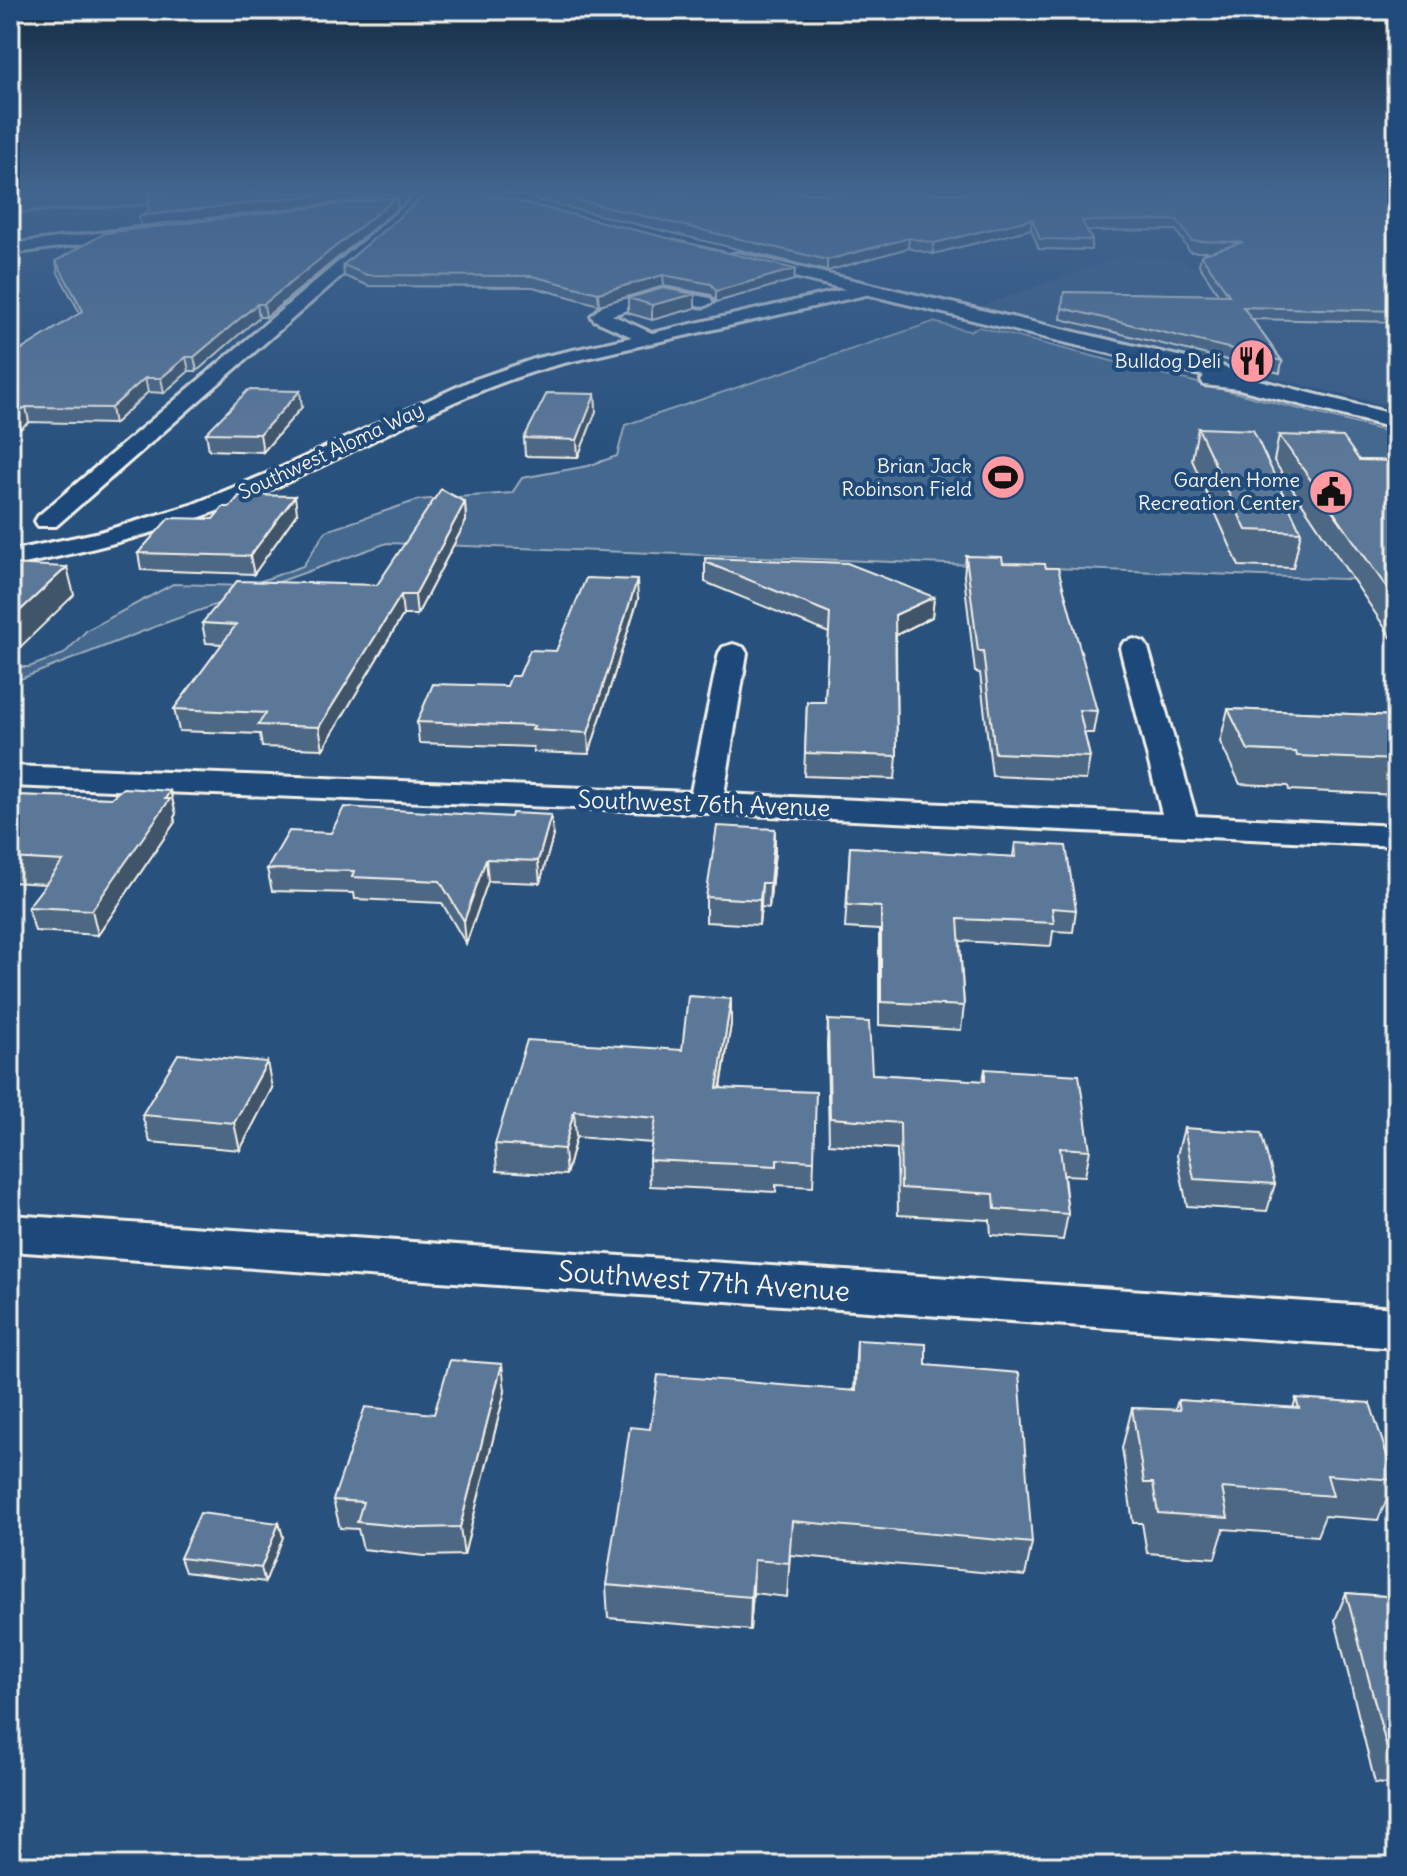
<svg xmlns="http://www.w3.org/2000/svg" width="1407" height="1876" font-family="Delius,sans-serif">
	<style>
		.built { fill: #375d86 }
		.green { fill: #45688e; stroke: #9cacbb; stroke-width: 2 }
		.lines { fill: none; stroke-linecap: round; stroke-linejoin: round }
		.stream { fill: #a4b2be; fill-rule: evenodd }
		.street-casing { stroke: #f4f1e8; stroke-width: 6 }
		.secondary-casing { stroke: #f4f1e8; stroke-width: 6 }
		.street { fill: #1f4a7a; fill-rule: evenodd }
		.secondary { fill: #1f4a7a; fill-rule: evenodd }
		.wall { fill: #4e6784; stroke: #f4f1e8; stroke-width: 2 }
		.shaded-wall { fill: #40546b; stroke: #f4f1e8; stroke-width: 2 }
		.building { fill: #5b7899; stroke: #f4f1e8; stroke-width: 2 }
		.labels { text-anchor: middle; stroke-width: 8; stroke-linejoin: round; paint-order: stroke }
		.far-poi-label { font-size: 20px; fill: #f4f1e8; stroke: #1f4a7a; text-anchor: end }
		.far-street-label { font-size: 20px; fill: #f4f1e8; stroke: #1f4a7a }
		.street-label { font-size: 24px; fill: #f4f1e8; stroke: #1f4a7a }
		.near-street-label { font-size: 28px; fill: #f4f1e8; stroke: #1f4a7a }
	</style>
	<rect width="100%" height="100%" fill="#28517e"/>
	<filter id="ink" filterUnits="userSpaceOnUse"><feTurbulence type="fractalNoise" baseFrequency=".0125" numOctaves="2"/><feDisplacementMap in="SourceGraphic" scale="16" xChannelSelector="R" yChannelSelector="G"/><feConvolveMatrix kernelMatrix="1 2 1 2 8 2 1 2 1" color-interpolation-filters="sRGB"/></filter>
	<g filter="url(#ink)">
		<!-- built -->
		<path class="built" d="M1126 255 1178 260 1200 269 1397 273V408L978 307Z"/>
		<!-- green -->
		<path class="green" d="M933 322 969 331 979 327 1397 434V581L387 543 162 624 10 683V667H29L64 654 87 630 173 584 247 586 303 566 326 531 418 500 512 493 522 478 588 466 617 456 625 425Z"/>
		<g class="lines">
			<!-- stream -->
			<path class="stream" d="M165 202 167 205 10 215V211Z"/>
			<!-- street casing -->
			<g class="street-casing">
				<path id="street" d="M413 195 425 198 420 207 56 526H38L35 521 38 516 409 202Z
					M154 226 161 230 159 233 10 254V244Z
					M864 285 870 286 872 290 870 294 564 363C458 390 366 448 267 491 185 527 98 549 10 567V551L100 532 191 505 283 467 470 381 537 358 632 337 594 320 591 316 604 304 663 289 710 298 713 302 704 307 663 299 612 315 652 333Z
					M1134 639 1144 642 1148 648 1196 816 1397 826V846L706 813 10 786V766L691 792 719 653 723 647 733 644 743 647 747 653 724 794 1162 814 1120 648 1124 642Z
					M10 1215 1397 1308V1348L10 1251Z"/>
			</g>
			<!-- secondary casing -->
			<g class="secondary-casing">
				<path id="secondary" d="M738 253 1225 367 1247 377 1397 415V429L1239 389 1204 385 1201 380 1204 376 732 262 729 258 732 254Z"/>
			</g>
			<!-- street -->
			<use href="#street" class="street"/>
			<!-- secondary -->
			<use href="#secondary" class="secondary"/>
		</g>
		<!-- wall -->
		<path class="wall" d="M509 193H1397V322L1252 319 1282 361 1280 373 1061 319 1064 292 1219 295 1199 265 1201 255 1210 252H1190L1176 230 1088 231 1092 240 1091 250 1039 249 1031 229 933 254 908 248 827 271Z
			M397 197 398 208 266 317H259L197 371H189L164 393 148 392 114 424 29 422 20 429 10 428V357L80 313 58 273 56 261Z
			M343 265 795 269 794 280 716 302 711 295 664 286 599 305 533 287 369 286 344 276Z
			M628 298 695 308 652 320 628 313Z
			M595 394 596 411 578 457 525 456 524 438Z
			M302 407 263 452 209 450 206 433Z
			M1198 428 1301 532 1293 568 1239 566 1192 460Z
			M1279 435 1359 460 1397 461V646L1274 461Z
			M465 502 466 521 417 615H403L323 749 262 747 260 734 179 731 174 709 222 644 206 643 202 623 377 585Z
			M230 507 297 513 254 574 141 570 138 553 213 519Z
			M966 556 1003 563 1097 711 1093 733H1084L1090 757 1086 780 992 776 980 673 975 672 964 576Z
			M705 562 934 597 932 617 896 635 897 756 895 779 804 776 807 702H825L829 633 705 582Z
			M638 599 589 754 534 752 533 747 419 743 417 722 507 686 519 676 556 651Z
			M1228 709 1397 716V795L1289 790 1288 786 1240 784 1220 742Z
			M170 791 176 814 174 817 175 822 98 935 35 931 28 907 46 884 10 882V795L111 798Z
			M331 833 553 836 540 883 488 881 466 944 442 903 355 899 354 893 272 891 267 869Z
			M1015 843 1076 910 1073 932 1053 931 1051 946 960 941 964 1006 961 1030 879 1025V930L845 928 850 847 1013 857Z
			M775 852 769 908 761 907 759 925 706 922V897Z
			M731 999V1024L721 1088 814 1161 813 1187 776 1185V1192L650 1186 649 1160 652 1143 576 1137 566 1175 497 1171 495 1144 682 1050Z
			M828 1020 872 1074 983 1081 985 1069 1090 1150 1085 1176 1064 1175 1068 1214 1063 1240 991 1235 990 1220 898 1215 897 1149 829 1144 827 1045Z
			M272 1088 240 1150 150 1142 142 1115Z
			M1184 1128 1275 1184 1267 1211 1187 1206 1177 1155Z
			M857 1340 926 1365 1032 1543 1025 1576 790 1555 787 1597 753 1593 750 1630 608 1618 606 1585 650 1429 854 1390Z
			M505 1391 464 1555 424 1556 363 1549 358 1529 340 1528 333 1500 434 1414Z
			M1296 1398 1395 1480 1378 1520 1325 1516 1317 1536 1224 1529 1215 1558 1147 1553 1142 1523H1133L1122 1448 1132 1408 1175 1410 1178 1400 1293 1408Z
			M279 1523 283 1537 265 1582 185 1572 180 1558Z
			M1346 1593 1397 1597V1785L1375 1783 1335 1620Z"/>
		<!-- shaded-wall -->
		<path class="shaded-wall" d="M334 193H395L321 205 141 226 139 216Z
			M397 197 398 208 266 317 264 304Z
			M1032 219 1031 229 933 254 934 243Z
			M909 238 908 248 827 271V260Z
			M795 269 794 280 716 302V291Z
			M663 275 664 286 599 305 598 293Z
			M695 294V308L652 320V305Z
			M257 304 259 317 197 371 194 357Z
			M186 357 189 371 164 393 161 378Z
			M145 378 148 392 114 424 111 408Z
			M300 391 302 407 263 452 260 434Z
			M595 394 596 411 578 457 577 440Z
			M26 407 29 422 20 429 16 413Z
			M295 496 297 513 254 574 250 556Z
			M465 502 466 521 417 615 415 595Z
			M67 567 74 595 10 657V620Z
			M637 580 638 599 589 754 588 733Z
			M401 595 403 615 323 749 319 727Z
			M934 597 932 617 894 636 895 615Z
			M170 791 176 814 174 817 175 822 98 935 92 910Z
			M551 815 553 836 540 883 538 861Z
			M775 829V852L769 908 770 883Z
			M486 859 488 881 466 944 464 921Z
			M762 883 761 907 759 925 760 900Z
			M731 999V1024L716 1114 717 1088Z
			M10 1036 15 1050 10 1057Z
			M267 1062 272 1088 240 1150 234 1123Z
			M574 1111 576 1137 566 1175 564 1149Z
			M502 1364 505 1391 464 1555 460 1527Z
			M279 1523 283 1537 265 1582 261 1568Z
			M754 1560 753 1593 750 1630 751 1597Z"/>
		<!-- building -->
		<path class="building" d="M148 193H334L139 216 149 211Z
			M427 193H483L795 269 716 291 711 284 663 275 598 293 532 276 367 275 343 265Z
			M547 193H1397V311L1243 307 1282 361 1062 308 1064 292 1229 295 1201 255 1243 242 1192 241 1177 220 1082 221 1092 240 1040 239 1032 219 934 243 909 238 827 260Z
			M397 197 264 304H257L194 357H186L161 378H145L111 408 26 407 16 413H10V357L83 311 56 261 105 233Z
			M663 288 695 294 652 305 628 298Z
			M248 390 300 391 260 434 206 433Z
			M547 393 595 394 577 440 524 438Z
			M1198 428 1253 430 1301 532 1246 530Z
			M1279 435 1343 437 1359 460 1397 461V602Z
			M441 489 465 502 415 595H401L319 727 258 725 266 713 174 709 236 625 202 623 237 581 377 585Z
			M240 495 295 496 250 556 138 553 169 518 213 519 223 507H230Z
			M966 556 1002 557 1003 563 1045 564 1046 568H1058L1097 711 1079 710 1090 757 995 753 983 651H978Z
			M705 558 847 563 934 597 895 615 897 756 805 753 807 702H825L830 613 705 562Z
			M10 564 67 567 10 620Z
			M586 578 637 580 588 733 532 730 534 726 417 722 433 684 507 686 511 676H519L530 650 556 651Z
			M1228 709 1397 716V760L1297 756 1296 752 1248 750Z
			M123 788 170 791 165 799H170L92 910 28 907 63 861 10 858V795L111 798Z
			M344 807 511 817 512 813 551 815 538 861 486 859 464 921 440 881 352 877 354 871 267 869 289 831 331 833Z
			M717 826 775 829 770 883H762L760 900 706 897Z
			M1015 843 1066 846 1076 910 1052 908 1054 923 958 919 964 1006 881 1002V907L847 905 850 847 1016 857Z
			M688 996 731 999 717 1088 816 1092 814 1161 777 1159V1166L649 1160 656 1118 574 1111 564 1149 495 1144 527 1040 682 1050Z
			M828 1020 869 1022 872 1074 985 1081V1069L1079 1075 1090 1150 1060 1148 1068 1214 995 1209 994 1194 901 1188 900 1123 830 1118Z
			M178 1054 267 1062 234 1123 142 1115Z
			M1184 1128 1261 1133 1275 1184 1194 1179Z
			M857 1340 926 1344V1365L1019 1373 1032 1543 792 1521 789 1563 754 1560 751 1597 606 1585 630 1427 650 1429 658 1375 856 1391Z
			M450 1360 502 1364 460 1527 419 1528 357 1522 363 1502 333 1500 365 1407 434 1414Z
			M1296 1398 1370 1403 1395 1480 1327 1475 1333 1496 1222 1488 1228 1518 1158 1513 1153 1483H1144L1132 1408 1180 1410 1178 1400 1299 1408Z
			M200 1513 279 1523 261 1568 180 1558Z
			M1346 1593 1397 1597V1757L1389 1756Z
			M907 1861 953 1866H907Z"/>
	</g>
	<!-- sky -->
	<linearGradient id="sky" x2="0" y2="1"><stop stop-color="#162d45"/><stop offset="0.42" stop-color="#42658f"/><stop offset="1" stop-color="#42658f" stop-opacity="0"/></linearGradient>
	<rect width="1407" height="456" fill="url(#sky)"/>
	<!-- icons -->
	<defs>
		<g id="restaurant-disc" transform="scale(2.3)"><circle r="9.5" fill="#ff9aa2" stroke="#1f4a7a"/><path d="M-5-6h1v4h1v-4h1v4h1v-4h1v5L-1.5 .5V6h-2V.5L-5-1ZM5-6V6H3V1.5H1.5Q1.5-4 5-6Z" fill="#111"/></g>
		<g id="stadium-disc" transform="scale(2.3)"><circle r="9.5" fill="#ff9aa2" stroke="#1f4a7a"/><path d="M0-5a6.5 5 0 1 0 0 10a6.5 5 0 1 0 0-10ZM-3.5-1.8h7v3.6h-7Z" fill="#111"/></g>
		<g id="civic-disc" transform="scale(2.3)"><circle r="9.5" fill="#ff9aa2" stroke="#1f4a7a"/><path d="M-.6-6.5H3V-4.5H.6V-3L4-1V1h2V6H-6V1h2V-1L-.6-3ZM-1.2 2.5V6h2.4V2.5Z" fill="#111"/></g>
	</defs>
	<g fill-rule="evenodd">
		<use href="#restaurant-disc" x="1252" y="361"/>
		<use href="#stadium-disc" x="1003" y="477"/>
		<use href="#civic-disc" x="1331" y="492"/>
	</g>
	<g class="labels">
		<!-- far-poi labels -->
		<g class="far-poi-label">
			<text x="1221" y="368">Bulldog Deli</text>
			<text x="972" y="473">Brian Jack<tspan x="972" dy="23">Robinson Field</tspan></text>
			<text x="1300" y="487">Garden Home<tspan x="1300" dy="23">Recreation Center</tspan></text>
		</g>
		<!-- far-street labels -->
		<g class="far-street-label">
			<text transform="translate(331 451) rotate(-25)" y="7">Southwest Aloma Way</text>
		</g>
		<!-- street labels -->
		<g class="street-label">
			<text transform="translate(704 804) rotate(2)" y="8">Southwest 76th Avenue</text>
		</g>
		<!-- near-street labels -->
		<g class="near-street-label">
			<text transform="translate(704 1281) rotate(4)" y="10">Southwest 77th Avenue</text>
		</g>
	</g>
	<!-- margin -->
	<rect width="1407" height="1876" fill="none" stroke="#1f4a7a" stroke-width="40"/>
	<rect x="20" y="20" width="1367" height="1836" fill="none" stroke="#f4f1e8" stroke-width="3" filter="url(#ink)"/>
</svg>
